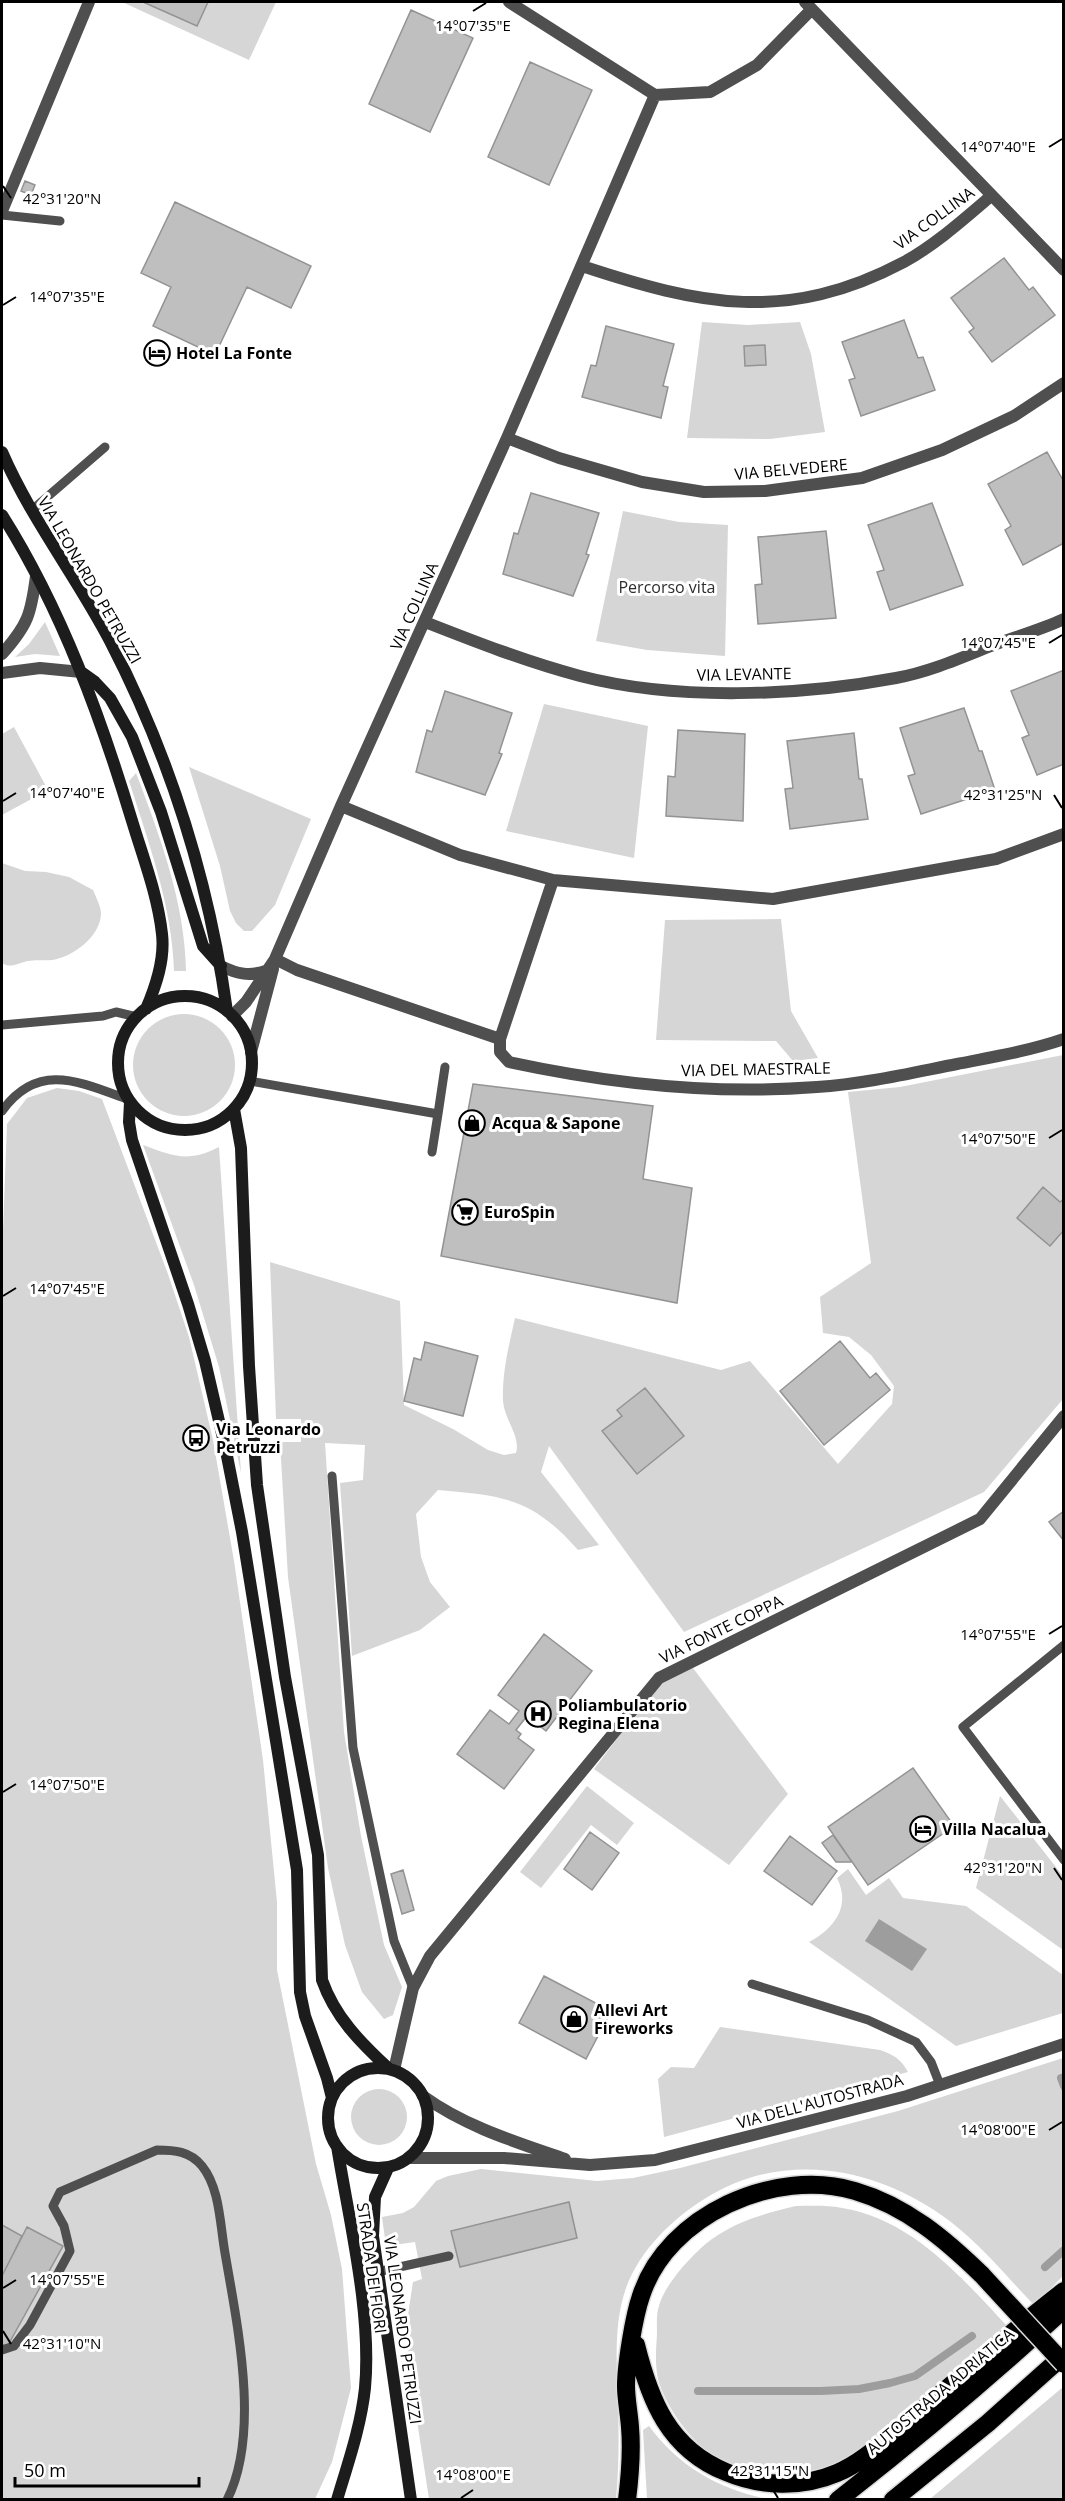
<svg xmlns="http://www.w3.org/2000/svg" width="1065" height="2501" font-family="'Open Sans',sans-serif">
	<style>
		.green { fill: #d6d6d6 }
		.water { fill: #9d9d9d }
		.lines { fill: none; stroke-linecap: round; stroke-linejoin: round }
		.stream { stroke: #9d9d9d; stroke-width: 8 }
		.building { fill: #bfbfbf; stroke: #939393; stroke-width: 1.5 }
		.highway-casing { stroke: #dbdbdb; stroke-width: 21 }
		.lane { stroke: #4f4f4f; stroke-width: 9 }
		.street { stroke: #4f4f4f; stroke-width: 12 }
		.secondary { stroke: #1c1c1c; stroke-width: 12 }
		.highway { stroke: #000; stroke-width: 18 }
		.highway-bridge-casing { stroke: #dbdbdb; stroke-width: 21; stroke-linecap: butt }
		.highway-bridge { stroke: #000; stroke-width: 18 }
		.ticks { fill: none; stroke: #000; stroke-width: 2 }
		.labels { text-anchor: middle; stroke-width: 6; stroke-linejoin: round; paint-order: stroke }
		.street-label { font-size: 16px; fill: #000; stroke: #fff }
		.poi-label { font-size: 16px; font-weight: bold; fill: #000; stroke: #fff; text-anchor: start }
		.park-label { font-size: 16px; fill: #2d2d2d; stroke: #fff }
		.ticks-label { font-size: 15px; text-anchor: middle; fill: #000; stroke: #fff; stroke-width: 6; stroke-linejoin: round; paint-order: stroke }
	</style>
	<rect width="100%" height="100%" fill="#fff"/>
	<!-- green -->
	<path class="green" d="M122 2H276L249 60Z
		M702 322 748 325 800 322 811 354 825 432 770 439 687 438Z
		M623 511 679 522 728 525 725 656 647 650 596 641Z
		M45 622 60 656 35 654 15 657 29 644Z
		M544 704 648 726 634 858 506 831Z
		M14 727 48 790 2 815V734Z
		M189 767 311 819 275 905 252 931H244L236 923 230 911 220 866Z
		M136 773C160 836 185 903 186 971H174C172 905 149 844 129 781Z
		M2 863 25 871 46 872 69 877 93 890C96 897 100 905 101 912 102 933 78 953 60 958 50 962 38 959 28 961 18 963 11 969 2 963Z
		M781 919 791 1011 818 1058 793 1061 776 1041 656 1040 665 920Z
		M133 1065a51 51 0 1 1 102 0a51 51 0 1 1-102 0Z
		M1063 1055V1399L984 1492 684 1632 549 1446 541 1472 599 1545 578 1550C532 1498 505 1496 438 1490L416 1514 421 1557 430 1582 450 1607 420 1630 352 1656 340 1483 363 1480 365 1445 325 1443 344 1732 361 1836 384 1945 402 1987 393 2015 384 2019 362 1992 345 1945 328 1868 288 1577 280 1442H301V1419H276L270 1262 400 1301 404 1405 453 1429 488 1450 504 1455 516 1453C521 1436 504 1419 503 1401 502 1372 509 1345 515 1318L721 1370 750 1361 838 1464 892 1404 894 1386 871 1355 849 1337 823 1333 820 1297 871 1263 848 1092 900 1087Z
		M57 1088 79 1091 102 1099 168 1274 189 1337 213 1440 234 1561 263 1760 277 1902V1970L316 2164 331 2215 342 2269 351 2388 332 2462 315 2499 2 2500 3 1231 7 1124 27 1098Z
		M143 1145C173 1156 188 1163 219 1147L241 1473 219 1367 194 1285Z
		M693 1668 788 1794 729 1865 594 1769 660 1682Z
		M587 1786 634 1823 617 1845 591 1825 541 1888 520 1872Z
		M1000 1796 1063 1876V1950L976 1888Z
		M848 1869 866 1895 889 1878 903 1898 966 1906 1063 1975V2013L956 2046 809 1942C835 1928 851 1906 837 1878Z
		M720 2027 880 2050C894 2055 901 2059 908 2072L664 2137 658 2079 671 2067 694 2068Z
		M1063 2058V2276L1034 2305C1007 2277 982 2246 951 2222 879 2167 785 2149 706 2198 672 2219 640 2250 626 2288 613 2326 617 2365 618 2404 619 2436 619 2468 616 2499H429L408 2362 407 2321 413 2282 422 2279 415 2242 386 2246 382 2217 403 2213 414 2207 436 2181 448 2176 481 2169 597 2181 633 2178 680 2168 898 2111Z
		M351 2117a28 28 0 1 1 56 0a28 28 0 1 1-56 0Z
		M796 2206C811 2206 827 2205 842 2208 912 2219 962 2278 1008 2327L875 2438C860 2448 845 2460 828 2466 796 2478 737 2475 709 2453 689 2437 670 2412 661 2388 654 2371 656 2351 657 2334 657 2325 656 2315 659 2306 664 2285 694 2252 712 2239 737 2221 766 2213 796 2206Z
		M1063 2387V2499H930Z
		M649 2426C678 2466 720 2490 768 2499H647L643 2430Z"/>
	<!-- water -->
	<path class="water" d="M879 1919 927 1949 912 1971 865 1941Z"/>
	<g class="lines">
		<!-- stream -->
		<path class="stream" d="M1061 2078 1064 2086
			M1045 2267 1064 2250
			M698 2391H821L859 2389 890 2383 915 2376 972 2336"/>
	</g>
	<!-- building -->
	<path class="building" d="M143 2H208L197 26Z
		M411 10 473 38 430 132 369 104Z
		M530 62 592 90 549 185 488 157Z
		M25 181 35 185 31 195 21 191Z
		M175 202 311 266 291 308 247 287 215 355 153 326 171 287 141 273Z
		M1004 258 1029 290 1033 287 1055 315 992 362 969 332 974 328 951 298Z
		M904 320 918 358 923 357 935 390 861 416 849 380 855 378 842 342Z
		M606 326 674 344 663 386 668 387 661 418 582 397 591 365 596 366Z
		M765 345 766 365 745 366 744 346Z
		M1047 452 1064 482V543L1023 565 1005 530 1011 526 988 484Z
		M531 493 599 513 586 554 589 555 573 596 503 574 514 533 518 534Z
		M932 503 963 585 890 610 877 572 884 570 868 525Z
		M826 531 836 618 758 624 755 585 762 584 758 537Z
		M1064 670V764L1037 775 1022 738 1029 735 1011 691Z
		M445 691 512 713 499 753 502 754 485 795 416 772 427 730 432 732Z
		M964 708 979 751H982L995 790 921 814 908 776 915 774 900 728Z
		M678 730 745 734 743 821 666 816 668 776 675 777Z
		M854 733 859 779H862L868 819 790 829 785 789 793 788 787 741Z
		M473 1084 653 1106 643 1179 692 1188 677 1303 441 1256Z
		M1043 1187 1060 1202 1064 1199V1230L1050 1246 1017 1218Z
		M840 1341 870 1378 876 1373 890 1390 824 1445 780 1391Z
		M425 1342 478 1356 463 1416 404 1401 414 1358 421 1360Z
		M645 1388 684 1436 637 1474 602 1431 622 1416 617 1410Z
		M1064 1511V1541L1049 1522Z
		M544 1634 592 1671 546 1731 527 1716 516 1730 521 1734 518 1738 534 1750 504 1789 457 1754 490 1710 509 1724 519 1711 498 1695Z
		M913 1768 954 1826 868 1885 828 1827Z
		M590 1832 619 1853 592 1890 564 1869Z
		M833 1835 852 1862H836L822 1843Z
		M790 1836 837 1871 812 1905 764 1871Z
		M403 1870 414 1910 402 1914 391 1874Z
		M544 1976 611 2011 586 2059 519 2023Z
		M569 2202 577 2238 460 2267 451 2231Z
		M2 2225 22 2236 2 2276Z
		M27 2227 63 2246 7 2347 2 2344V2276Z"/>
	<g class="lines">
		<!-- highway casing -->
		<g class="highway-casing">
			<path id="highway" d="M636 2345C650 2401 669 2449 726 2472 761 2487 802 2488 837 2473 864 2462 887 2438 910 2420 962 2377 1010 2332 1064 2291
				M627 2500C630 2476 632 2450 630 2427 629 2413 626 2399 626 2386 626 2365 634 2316 641 2296 667 2215 775 2167 855 2191 906 2206 945 2239 982 2275
				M838 2500C916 2439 991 2376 1064 2309
				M893 2500 988 2423 1064 2355"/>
		</g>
		<!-- lane -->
		<path class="lane" d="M2 215 60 221
			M31 511 105 447
			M2 1025 103 1016 116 1012 137 1017
			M250 1081 438 1114 432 1152
			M2 1111C38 1061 80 1082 127 1099
			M438 1114 445 1067
			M332 1476 353 1748 394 1941 413 1988
			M1064 1645 963 1727 1064 1860
			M752 1984 868 2020 916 2042 931 2062 940 2085
			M377 2272 449 2256
			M2 2350 14 2346 30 2325 70 2251 64 2226 53 2206 60 2192 157 2150C174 2150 190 2151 202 2166 220 2188 220 2225 225 2253 237 2324 261 2433 227 2500"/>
		<!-- street -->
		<path class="street" d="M509 2 655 95 710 92 757 65 812 9
			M805 2 1064 270
			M2 211 89 2
			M582 266C700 305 787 324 904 262 935 245 964 219 991 196
			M507 438 559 458 642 482 704 492 765 491 862 478 942 450 1014 416 1064 383
			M425 622C476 642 527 662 580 676 676 701 799 696 896 678 929 672 961 658 991 646 1015 637 1040 630 1064 619
			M2 654C28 625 31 614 36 576
			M2 673 40 668 81 672
			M341 806 460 855 553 880 773 899 996 859 1064 834
			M553 880 500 1039V1052L509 1062C611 1084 712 1095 817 1087 864 1084 911 1073 957 1064 993 1057 1029 1051 1064 1039
			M275 959 297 970 500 1039
			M221 966C237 974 250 977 268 970
			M232 1016 246 1002 275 959 341 806 507 438 655 95
			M251 1052 273 969
			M394 2070 413 1988 430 1956 659 1678 980 1519 1064 1416
			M423 2096C466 2127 516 2142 565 2159
			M409 2158H504L590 2165 655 2160 907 2096 1064 2044"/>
		<!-- secondary -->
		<path class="secondary" d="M2 452C31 519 76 576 110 641 170 757 209 882 227 1011
			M2 515C62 610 101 718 133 824 144 860 158 897 162 934 165 960 156 986 146 1009
			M81 672 95 682 110 698 132 737 161 812 203 946 221 966
			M118 1063a67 67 0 1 1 134 0a67 67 0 1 1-134 0Z
			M130 1102 129 1122 132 1140 188 1304 205 1361 226 1451 242 1532 297 1870 300 1992 305 2016 327 2078 332 2098
			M234 1109 241 1148 249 1366 257 1485 285 1677 318 1855 322 1980C335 2017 360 2042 388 2068
			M328 2118a50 50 0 1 1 100 0a50 50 0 1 1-100 0Z
			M337 2146C349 2221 372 2313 365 2388 361 2426 348 2463 337 2500
			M388 2168 375 2197 373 2236 411 2500"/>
		<!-- highway -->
		<use href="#highway" class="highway"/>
		<!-- highway-bridge casing -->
		<g class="highway-bridge-casing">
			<path id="highway-bridge" d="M982 2275 1064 2364"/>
		</g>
		<!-- highway-bridge -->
		<use href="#highway-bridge" class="highway-bridge"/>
	</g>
	<!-- ticks -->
	<path class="ticks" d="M473 11 486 3M1049 147 1062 139M3 186 11 198M3 305 16 297M1049 643 1062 635M1054 795 1062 808M3 801 16 793M1049 1138 1062 1130M3 1296 16 1288M1049 1634 1062 1626M3 1792 16 1784M1054 1868 1062 1880M1049 2130 1062 2122M3 2288 16 2280M3 2331 11 2344M770 2485 778 2498M461 2498 473 2490"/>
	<!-- icons -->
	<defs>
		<g id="hotel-ring" transform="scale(1.35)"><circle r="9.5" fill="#fff" stroke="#000" stroke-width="1.5"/><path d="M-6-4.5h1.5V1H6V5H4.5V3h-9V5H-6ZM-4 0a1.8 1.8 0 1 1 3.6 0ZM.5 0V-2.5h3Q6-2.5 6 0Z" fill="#000"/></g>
		<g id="shop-ring" transform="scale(1.35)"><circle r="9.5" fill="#fff" stroke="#000" stroke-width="1.5"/><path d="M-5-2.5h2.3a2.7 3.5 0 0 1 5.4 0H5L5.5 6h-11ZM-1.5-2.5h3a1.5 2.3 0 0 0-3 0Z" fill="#000"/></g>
		<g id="supermarket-ring" transform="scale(1.35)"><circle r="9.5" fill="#fff" stroke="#000" stroke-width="1.5"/><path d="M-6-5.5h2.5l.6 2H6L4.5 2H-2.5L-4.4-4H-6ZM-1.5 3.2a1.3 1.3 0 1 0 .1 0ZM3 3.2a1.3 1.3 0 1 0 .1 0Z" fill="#000"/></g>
		<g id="bus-ring" transform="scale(1.35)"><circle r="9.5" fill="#fff" stroke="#000" stroke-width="1.5"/><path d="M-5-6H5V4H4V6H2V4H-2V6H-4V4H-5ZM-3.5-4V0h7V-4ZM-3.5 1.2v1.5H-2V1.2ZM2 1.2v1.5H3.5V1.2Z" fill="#000"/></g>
		<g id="hospital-ring" transform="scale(1.35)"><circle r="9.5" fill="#fff" stroke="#000" stroke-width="1.5"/><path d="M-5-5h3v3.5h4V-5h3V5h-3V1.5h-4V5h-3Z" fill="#000"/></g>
	</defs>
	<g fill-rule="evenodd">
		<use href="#hotel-ring" x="157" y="353"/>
		<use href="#shop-ring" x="472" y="1123"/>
		<use href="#supermarket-ring" x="465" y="1212"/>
		<use href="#bus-ring" x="196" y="1438"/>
		<use href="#hospital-ring" x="538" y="1714"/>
		<use href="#hotel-ring" x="923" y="1829"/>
		<use href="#shop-ring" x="574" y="2019"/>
	</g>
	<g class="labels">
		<!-- street labels -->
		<g class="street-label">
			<text transform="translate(934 218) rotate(-36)" y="6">VIA COLLINA</text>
			<text transform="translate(791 469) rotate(-5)" y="6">VIA BELVEDERE</text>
			<text transform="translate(90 580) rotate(60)" y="6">VIA LEONARDO PETRUZZI</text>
			<text transform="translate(414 606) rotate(-66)" y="6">VIA COLLINA</text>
			<text transform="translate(744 674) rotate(-1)" y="6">VIA LEVANTE</text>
			<text transform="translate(756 1069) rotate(-1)" y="6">VIA DEL MAESTRALE</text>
			<text transform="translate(721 1629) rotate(-26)" y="6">VIA FONTE COPPA</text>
			<text transform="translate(820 2101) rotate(-15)" y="6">VIA DELL'AUTOSTRADA</text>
			<text transform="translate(372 2268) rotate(82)" y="6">STRADA DEI FIORI</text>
			<text transform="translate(403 2330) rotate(82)" y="6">VIA LEONARDO PETRUZZI</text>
			<text transform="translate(940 2391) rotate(-40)" y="6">AUTOSTRADA ADRIATICA</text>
		</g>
		<!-- poi labels -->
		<g class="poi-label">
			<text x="176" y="359">Hotel La Fonte</text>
			<text x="492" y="1129">Acqua &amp; Sapone</text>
			<text x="484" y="1218">EuroSpin</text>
			<text x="216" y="1435">Via Leonardo<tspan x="216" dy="18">Petruzzi</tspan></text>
			<text x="558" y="1711">Poliambulatorio<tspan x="558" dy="18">Regina Elena</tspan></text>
			<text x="942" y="1835">Villa Nacalua</text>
			<text x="594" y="2016">Allevi Art<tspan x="594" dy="18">Fireworks</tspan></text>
		</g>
		<!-- park labels -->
		<g class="park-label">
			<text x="667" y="593">Percorso vita</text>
		</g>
	</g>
	<g class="ticks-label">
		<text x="473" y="31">14°07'35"E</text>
		<text x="998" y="152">14°07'40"E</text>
		<text x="62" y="204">42°31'20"N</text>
		<text x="67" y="302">14°07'35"E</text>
		<text x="998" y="648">14°07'45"E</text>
		<text x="67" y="798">14°07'40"E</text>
		<text x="1003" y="800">42°31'25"N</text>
		<text x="998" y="1144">14°07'50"E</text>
		<text x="67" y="1294">14°07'45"E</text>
		<text x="998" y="1640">14°07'55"E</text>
		<text x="67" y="1790">14°07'50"E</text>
		<text x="1003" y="1873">42°31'20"N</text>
		<text x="998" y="2135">14°08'00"E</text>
		<text x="67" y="2285">14°07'55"E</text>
		<text x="62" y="2349">42°31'10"N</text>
		<text x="770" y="2476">42°31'15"N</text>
		<text x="473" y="2480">14°08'00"E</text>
	</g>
	<!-- border -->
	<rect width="1065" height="2501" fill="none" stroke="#000000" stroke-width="6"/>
	<!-- scale -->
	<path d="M15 2477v9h184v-9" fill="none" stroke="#000000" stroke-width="3"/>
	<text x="24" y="2477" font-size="18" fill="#000000" stroke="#ffffff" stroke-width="4.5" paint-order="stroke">50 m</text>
</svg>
